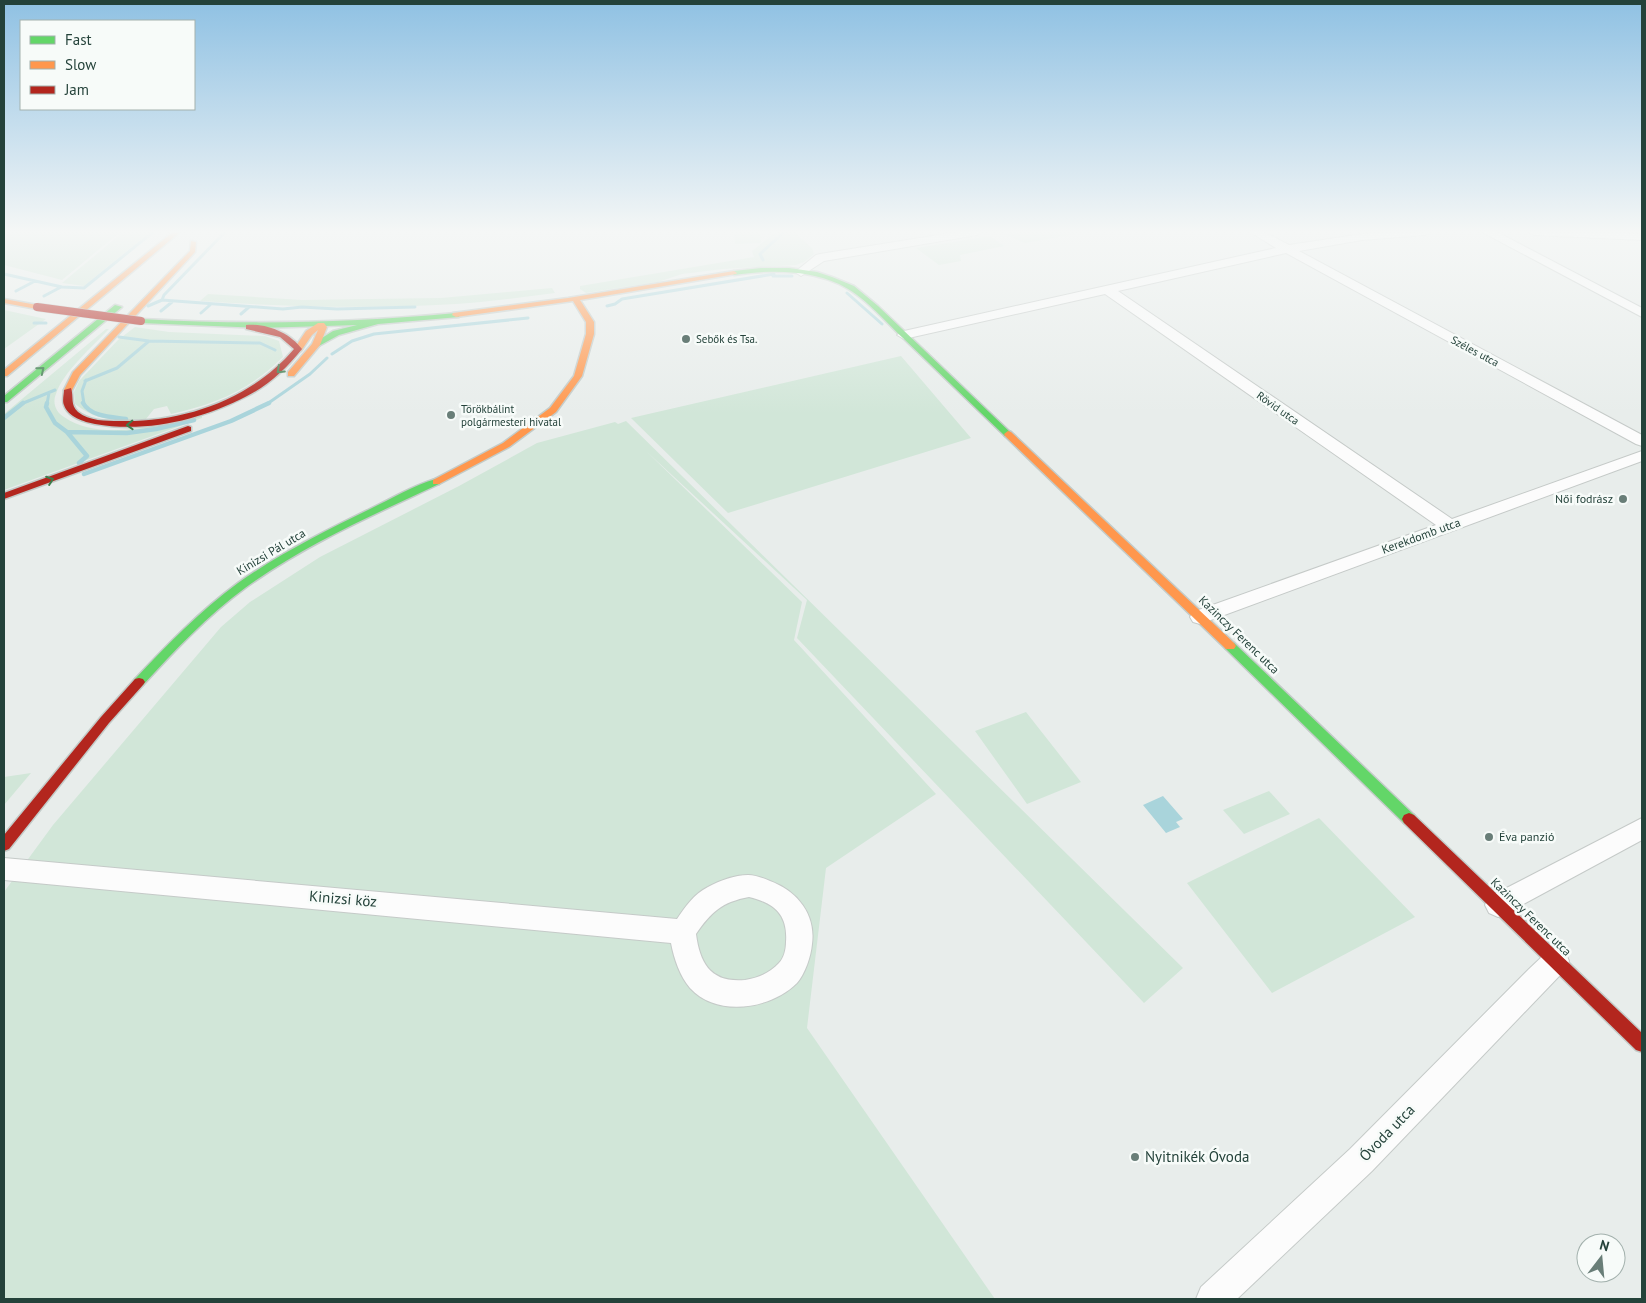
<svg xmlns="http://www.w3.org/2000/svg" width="1646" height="1303" font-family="'PT Sans',sans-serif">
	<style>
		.green { fill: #d1e6d8 }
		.water { fill: #a9d4db }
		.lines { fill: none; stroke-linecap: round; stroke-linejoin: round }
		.stream-far1 { stroke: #a9d4db; stroke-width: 3 }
		.stream { stroke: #a9d4db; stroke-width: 4.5 }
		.street-casing { stroke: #c5cac8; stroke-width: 2 }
		.fast-casing { stroke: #c3cbc8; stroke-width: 3 }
		.slow-casing { stroke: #c3cbc8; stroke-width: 3 }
		.jam-casing { stroke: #c3cbc8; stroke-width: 3 }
		.street { fill: #fcfcfc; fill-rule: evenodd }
		.fast { fill: #63d668; fill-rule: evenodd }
		.slow { fill: #ff974d; fill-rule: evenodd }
		.jam { fill: #b3261e; fill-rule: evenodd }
		.jam-bridge-casing { stroke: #c3cbc8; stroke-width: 9; stroke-linecap: butt }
		.jam-bridge { stroke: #b3261e; stroke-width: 8 }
		.oneway { stroke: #3d7d4c }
		.poi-dot { fill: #697e78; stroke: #f7fbf9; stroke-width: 2 }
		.labels { text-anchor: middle; stroke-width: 5; stroke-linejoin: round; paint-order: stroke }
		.far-poi-label { font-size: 11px; fill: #24423a; stroke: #f7fbf9; text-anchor: start }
		.far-street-label { font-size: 11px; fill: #24423a; stroke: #f7fbf9 }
		.poi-label { font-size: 12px; fill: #24423a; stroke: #f7fbf9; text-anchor: end }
		.street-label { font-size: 12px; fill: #24423a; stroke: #f7fbf9 }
		.near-street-label { font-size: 15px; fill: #24423a; stroke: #f7fbf9 }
		.near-poi-label { font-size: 15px; fill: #24423a; stroke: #f7fbf9; text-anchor: start }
	</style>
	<rect width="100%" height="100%" fill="#e8edeb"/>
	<!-- green -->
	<path class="green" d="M4 232H120L62 280 4 265Z
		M123 232H150L84 286 62 283Z
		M734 232H760L761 243 735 244Z
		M776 232H794L812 248 814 254 804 262 796 265 723 269 682 274 658 282 586 293 580 289V286L754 257 752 251Z
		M1017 232H1087L1025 243 1004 234Z
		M990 236 1004 246 960 255 961 261 939 265 916 248Z
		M552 288 555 293C522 297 489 302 456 304 370 309 285 307 200 301L208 294 302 300 441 298Z
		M4 310 46 319 4 349Z
		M135 327 169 332 265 336 279 341 283 357C250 390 215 404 171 414L167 406 154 409 146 419C116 420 100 423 75 404L74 392 79 381 118 340Z
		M106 329H109C93 346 63 372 56 394 52 403 56 412 64 417 102 443 159 424 202 416V418L4 490V414Z
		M901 356 971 438 728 513 631 418Z
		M626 421 1183 968 1144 1003 797 638 807 600 646 451 802 602 794 640 936 794 826 868 807 1028 995 1299H4V892L53 825 221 627 250 602 320 557 459 486 537 443 615 422 618 424Z
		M1026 712 1081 782 1027 804 975 731Z
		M31 773 4 805V777Z
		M1269 791 1290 814 1244 834 1223 810Z
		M1319 818 1415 917 1272 993 1187 883Z"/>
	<!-- water -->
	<path class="water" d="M1163 796 1183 819 1176 822 1180 827 1166 833 1143 805Z"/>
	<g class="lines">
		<!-- stream-far1 -->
		<path class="stream-far1" d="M763 260 760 254 784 232
			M4 274 62 287 84 288 153 232
			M773 276H792
			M16 291 35 281
			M847 293 882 324
			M44 296 61 287
			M162 300 164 295 225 232
			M148 306 162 300 283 309 302 307 337 309 415 307
			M607 306 615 304 622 299 774 274
			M161 311 172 302
			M201 313 210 305
			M241 314 249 307
			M34 323H46
			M119 337 149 341 260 343 275 350
			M332 354 352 341 374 334 528 318
			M85 381 117 368 149 341
			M21 404 55 390
			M47 404 49 393
			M84 404 82 391 86 380
			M267 404 310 374 327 358"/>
		<!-- stream -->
		<path class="stream" d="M47 403 46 407 55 423 67 432 127 433 156 429 194 420
			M83 403C91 417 112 417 126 419
			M4 418 23 403
			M67 432 87 456 79 463
			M84 474 231 421 269 403"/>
		<!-- street casing -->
		<g class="street-casing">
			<path id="street" d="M957 232H983L977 235 824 261 801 276 795 272 816 255 820 254Z
				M1250 232H1264L1289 245 1362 234 1431 232 1425 235 1362 240 1299 251 1642 435V446L1636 444 1286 253 1118 291 1452 519 1642 451V461L1200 624 1193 622 1190 617 1193 612 1436 525 1105 294 904 339 897 335 904 331 1276 248Z
				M1482 232H1497L1642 308V317Z
				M1528 232 1642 234V240L1534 235Z
				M1642 818V840L1507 913 1498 917 1489 913 1485 905 1489 897Z
				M4 858 677 919C685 907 694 894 708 887 719 881 735 875 748 875 755 875 763 878 770 881 797 891 816 914 812 944 811 956 805 974 797 983 771 1009 717 1018 690 988 680 976 674 959 671 943L4 880ZM749 897C774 903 788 914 786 942 786 949 784 958 779 963 770 973 758 978 745 980 712 983 700 965 696 934 711 912 722 902 749 897Z
				M1556 948 1565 952 1569 961 1565 970 1372 1171 1237 1299H1196L1201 1287 1350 1149 1529 969 1547 952Z"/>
		</g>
		<!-- fast casing -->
		<g class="fast-casing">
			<path id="fast" d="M761 268H789L817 272 832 277 854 286 878 306 1012 434 1011 436H1005C971 403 937 371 903 338 883 319 864 296 839 284 806 269 769 270 734 275L731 273 734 271Z
				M115 305 122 307 7 402H4V396Z
				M456 313 460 315 459 317 378 324 339 335 317 347H314V343L333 331 357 325 259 328 141 323 137 321 141 319C246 325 351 323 456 313Z
				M436 479 441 482 439 484C373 515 304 545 245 588 207 616 175 650 143 685H135L133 682 135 679C167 645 200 611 238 583 279 554 325 531 370 509 391 499 414 485 436 479Z
				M1230 642 1234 643 1414 815 1416 819 1414 823 1409 825 1404 823 1226 649 1224 646Z"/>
		</g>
		<!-- slow casing -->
		<g class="slow-casing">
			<path id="slow" d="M173 232H180L7 376H4V370Z
				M191 241 196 242 195 252 80 375 71 392H65L64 390 73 372 190 251Z
				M734 271 737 273 736 274 580 300 594 322V334L582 376 556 412 509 447 439 484H433V480L503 443 550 408 574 376 586 334V322L573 301 456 317 452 315 453 313 568 298Z
				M4 299 37 305 41 307 37 309 4 303Z
				M318 323H324L327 327 320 345 294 376H288V372L312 344 318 330 312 335 301 351 294 349 306 331Z
				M1008 431 1011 432 1234 643 1236 646 1234 649H1226L1005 436 1004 434Z"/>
		</g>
		<!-- jam casing -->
		<g class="jam-casing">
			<path id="jam" d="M246 325C267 323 290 333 302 349 287 368 269 385 247 396 201 420 146 433 95 424 84 422 68 417 64 405 62 401 64 394 64 390L71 388C74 397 70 405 78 412 89 421 106 421 119 421 183 423 252 399 294 349L280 337 246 329Z
				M188 426 191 427V431L4 499V493Z
				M139 678 143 679 145 682 143 685 109 723 9 849 4 851V835L101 717 135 679Z
				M1409 813 1414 815 1642 1033V1052L1636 1050 1404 823 1402 819 1404 815Z"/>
		</g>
		<!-- street -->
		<use href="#street" class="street"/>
		<!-- fast -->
		<use href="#fast" class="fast"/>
		<!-- slow -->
		<use href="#slow" class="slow"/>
		<!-- jam -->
		<use href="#jam" class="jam"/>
		<!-- jam-bridge casing -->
		<g class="jam-bridge-casing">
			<path id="jam-bridge" d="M37 307 141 321"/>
		</g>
		<!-- jam-bridge -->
		<use href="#jam-bridge" class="jam-bridge"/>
	</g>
	<!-- one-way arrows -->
	<defs><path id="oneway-chevron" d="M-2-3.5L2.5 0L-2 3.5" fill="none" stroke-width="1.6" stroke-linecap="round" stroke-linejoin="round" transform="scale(1.25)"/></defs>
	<g class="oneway">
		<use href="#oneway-chevron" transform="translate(41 370) rotate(-39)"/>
		<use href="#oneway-chevron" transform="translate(280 370) rotate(137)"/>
		<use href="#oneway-chevron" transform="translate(130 425) rotate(178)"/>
		<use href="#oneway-chevron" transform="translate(50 480) rotate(-20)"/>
	</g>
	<!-- sky -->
	<linearGradient id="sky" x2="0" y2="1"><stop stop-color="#8fc1e3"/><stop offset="0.56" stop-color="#f5f7f6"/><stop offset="1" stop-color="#f5f7f6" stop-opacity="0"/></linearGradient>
	<rect width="1646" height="414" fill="url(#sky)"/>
	<!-- markers -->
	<g class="poi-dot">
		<circle cx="686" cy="339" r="5"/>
		<circle cx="451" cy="415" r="5"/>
		<circle cx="1623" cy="499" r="5"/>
		<circle cx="1489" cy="837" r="5"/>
		<circle cx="1135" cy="1157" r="5"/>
	</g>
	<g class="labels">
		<!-- far-poi labels -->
		<g class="far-poi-label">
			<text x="696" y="343">Sebők és Tsa.</text>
			<text x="461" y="413">Törökbálint<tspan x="461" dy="13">polgármesteri hivatal</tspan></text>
		</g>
		<!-- far-street labels -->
		<g class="far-street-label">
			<text transform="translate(1475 351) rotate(28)" y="4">Széles utca</text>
			<text transform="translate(1278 408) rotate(35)" y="4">Rövid utca</text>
		</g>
		<!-- poi labels -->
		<g class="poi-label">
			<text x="1613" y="503">Női fodrász</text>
			<text x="1499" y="841" text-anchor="start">Éva panzió</text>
		</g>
		<!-- street labels -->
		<g class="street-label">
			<text transform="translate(1421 536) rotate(-20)" y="4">Kerekdomb utca</text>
			<text transform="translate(271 552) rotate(-31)" y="4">Kinizsi Pál utca</text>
			<text transform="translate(1239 635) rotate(44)" y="4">Kazinczy Ferenc utca</text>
			<text transform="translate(1531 917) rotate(44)" y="4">Kazinczy Ferenc utca</text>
		</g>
		<!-- near-street labels -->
		<g class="near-street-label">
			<text transform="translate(343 899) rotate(5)" y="5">Kinizsi köz</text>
			<text transform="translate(1387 1133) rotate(-46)" y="5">Óvoda utca</text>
		</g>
		<!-- near-poi labels -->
		<g class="near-poi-label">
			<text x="1145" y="1162">Nyitnikék Óvoda</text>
		</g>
	</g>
	<!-- border -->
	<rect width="1646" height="1303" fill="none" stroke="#24423a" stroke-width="10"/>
	<!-- legend -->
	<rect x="20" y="20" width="175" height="90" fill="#f7fbf9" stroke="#a3b1ad"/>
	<rect x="30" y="36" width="25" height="8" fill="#63d668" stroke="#a3b1ad"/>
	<text x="65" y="45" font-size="15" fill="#24423a">Fast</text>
	<rect x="30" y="61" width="25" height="8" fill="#ff974d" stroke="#a3b1ad"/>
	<text x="65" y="70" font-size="15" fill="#24423a">Slow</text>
	<rect x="30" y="86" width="25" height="8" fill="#b3261e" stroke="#a3b1ad"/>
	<text x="65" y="95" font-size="15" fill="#24423a">Jam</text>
	<!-- north arrow -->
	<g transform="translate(1601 1258) rotate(16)"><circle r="24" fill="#f7fbf9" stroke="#a3b1ad"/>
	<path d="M0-4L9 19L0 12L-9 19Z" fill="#697e78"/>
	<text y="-8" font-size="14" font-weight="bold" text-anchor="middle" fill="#24423a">N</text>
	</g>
</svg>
